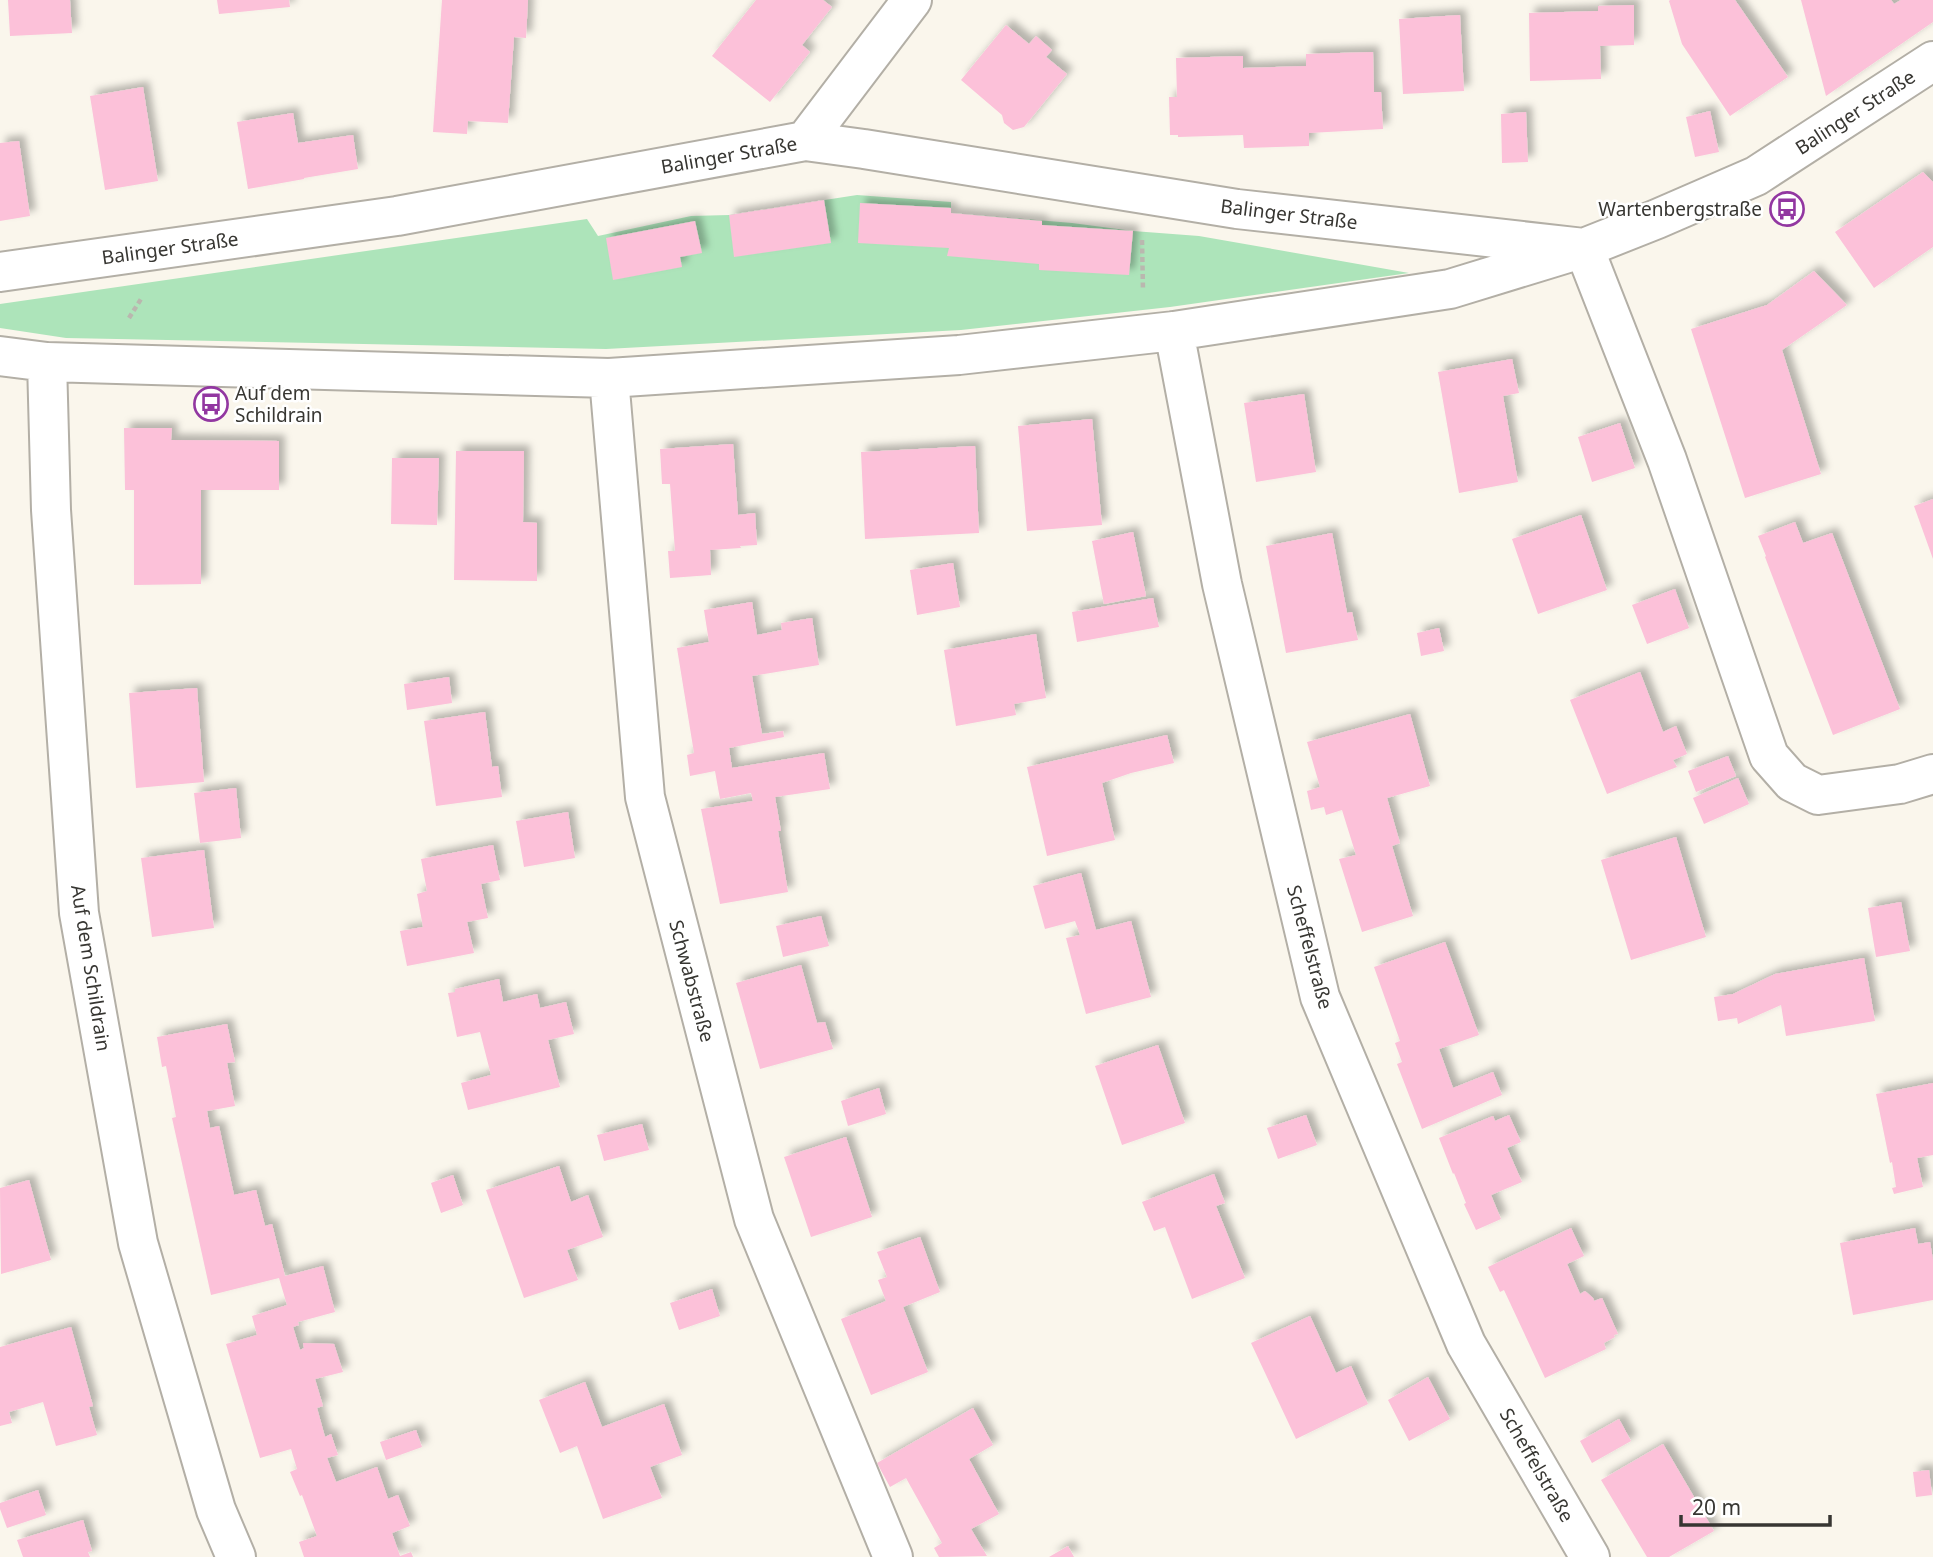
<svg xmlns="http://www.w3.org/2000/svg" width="1933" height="1557" font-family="'Noto Sans',sans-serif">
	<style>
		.green { fill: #ade4ba }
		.building { fill: #fcc1d9; filter: url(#shadow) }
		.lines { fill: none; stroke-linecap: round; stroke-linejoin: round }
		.minor-casing { stroke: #b3afa6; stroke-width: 42 }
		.path { stroke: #bab7af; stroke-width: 4.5; stroke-dasharray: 5 3.5; stroke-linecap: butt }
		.minor { stroke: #fff; stroke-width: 38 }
		.labels { text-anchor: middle; stroke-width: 5; stroke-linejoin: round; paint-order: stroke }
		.street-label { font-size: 19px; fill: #373632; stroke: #fff }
		.poi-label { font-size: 19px; fill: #373632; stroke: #fff; text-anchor: end }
	</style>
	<defs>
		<filter id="shadow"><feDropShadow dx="6" dy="-6" stdDeviation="3.5" flood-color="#0004"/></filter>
	</defs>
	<rect width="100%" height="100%" fill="#faf6ec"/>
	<!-- green -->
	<path class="green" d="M857 195 951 202V213L1072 223 1133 231 1199 236 1409 273 1170 307 961 330 606 349 66 338 0 328V304L587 219 598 236 691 216 729 215Z"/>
	<!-- building -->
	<path class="building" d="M8 0H70L72 33 10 36Z
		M217 0H289L290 7 219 14Z
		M442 0H528L526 38 514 37 508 123 468 121 467 134 433 132Z
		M756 0H823L832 7 802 45 810 52 770 102 712 56Z
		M1670 0H1735L1788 77 1730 116 1682 44 1669 1Z
		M1801 0H1891L1894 4 1901 0H1933V22L1826 96Z
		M1634 5V45L1600 46 1601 79 1530 81 1529 13 1598 11V6Z
		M1460 15 1464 91 1403 94 1399 19Z
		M1006 25 1029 44 1036 36 1052 50 1046 57 1067 74 1024 127 1013 130 1004 123 1002 115 961 80Z
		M1373 52 1374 92H1381L1383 129 1309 133V146L1244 148 1243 135 1178 137V135H1170L1169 97H1177L1176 58 1243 56V68L1306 66V54Z
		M143 87 158 181 105 190 90 96Z
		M1710 111 1719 152 1695 157 1686 117Z
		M1526 112 1528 162 1502 163 1501 114Z
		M293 113 298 143 353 135 358 169 304 178V179L248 189 237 122Z
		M19 141 30 216 0 221V143Z
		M1923 172 1933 182V247L1874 288 1835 232Z
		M824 200 831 243 734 257 729 215Z
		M860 203 951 208V213L1042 221V225L1133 231 1129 275 1039 270V264L947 256 949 248 858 243Z
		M695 221 702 253 680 257 682 267 613 280 606 238Z
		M1814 271 1847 305 1782 350 1821 474 1745 498 1691 329 1767 305Z
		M1512 359 1519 393 1503 396 1518 482 1459 493 1438 372Z
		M1304 394 1316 472 1256 482 1244 403Z
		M1092 419 1102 525 1027 531 1018 426Z
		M1620 423 1635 468 1592 482 1578 437Z
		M124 428H172L171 440 279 441V490H201V584L134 585V490H125Z
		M733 444 738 515 755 513 757 545 740 546 741 548 710 550 711 575 670 578 668 551H675L670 484H662L660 449Z
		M975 446 979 533 865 539 861 452Z
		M456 451H524L523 522 537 523V581L454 580Z
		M392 458H439L437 525 391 524Z
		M1933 499V559L1914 506Z
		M1581 515 1607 590 1538 614 1512 539Z
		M1795 522 1803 543 1832 533 1900 709 1833 735 1765 557 1766 556 1758 536Z
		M1133 532 1146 596 1104 604 1092 541Z
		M1332 533 1347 613 1352 612 1358 640 1286 653 1266 546Z
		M953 563 960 607 917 615 910 570Z
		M1675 589 1689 628 1647 644 1632 605Z
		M1153 598 1159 627 1077 642 1072 612Z
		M752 602 757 635 782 630 781 623 812 618 819 665 752 676 762 734 783 731 784 737 729 748 732 768 824 753 830 789 775 797 781 831H778L788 892 720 904 701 809 753 801 751 793 720 799 715 771 690 776 687 755 694 753 677 648 709 642 704 610Z
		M1439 628 1444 651 1421 656 1417 633Z
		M1036 634 1046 698 1014 704 1016 715 956 726 944 650Z
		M1640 672 1663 732 1676 726 1687 754 1673 760 1677 767 1607 794 1570 700Z
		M449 677 452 703 407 710 404 684Z
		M197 688 204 782 136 788 129 693Z
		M485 712 492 767 498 766 502 797 436 806 424 721Z
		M1410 714 1430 786 1387 798 1400 843 1392 846 1413 916 1362 932 1339 859 1356 855 1342 810 1326 815 1324 807 1311 810 1307 791 1320 787 1307 742Z
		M1167 735 1174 763 1131 773 1102 783 1115 840 1047 856 1027 767Z
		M1728 756 1736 776 1696 792 1688 771Z
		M1738 778 1749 804 1704 824 1693 798Z
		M236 788 241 838 200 843 194 793Z
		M568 812 575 858 524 867 516 821Z
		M1676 837 1706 937 1631 960 1601 860Z
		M493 845 500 880 481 884 488 918 467 922 474 953 407 966 400 931 423 927 417 894 427 891 421 859Z
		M204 850 214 928 152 937 141 858Z
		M1081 873 1096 930 1131 921 1151 997 1086 1014 1066 938 1080 935 1075 921 1045 929 1033 886Z
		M1901 902 1910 951 1876 957 1868 908Z
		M821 916 829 946 783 957 776 926Z
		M1445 942 1479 1035 1439 1049 1453 1088 1493 1072 1502 1095 1422 1129 1397 1064 1402 1062 1395 1043 1400 1041 1374 967Z
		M1864 958 1875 1021 1786 1036 1781 1005 1738 1024 1737 1018 1718 1021 1714 997 1733 994 1775 974Z
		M801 965 817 1023 825 1022 833 1049 760 1069 736 983Z
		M499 979 503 1002 537 994 540 1008 566 1002 574 1034 548 1040 560 1087 468 1110 461 1083 491 1075 480 1032 457 1037 448 993 455 992V989Z
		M227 1024 235 1062 227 1063 235 1106 207 1111 210 1128 219 1126 234 1195 256 1190 265 1226 272 1224 285 1276 323 1266 335 1312 298 1322 299 1325 293 1327 300 1350 304 1348 303 1343 334 1344 343 1372 315 1379 323 1406 317 1408 325 1437 331 1434 338 1455 327 1458 336 1482 377 1467 388 1499 398 1495 410 1526 392 1533 400 1556 411 1552 413 1557H304L299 1542 317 1536 302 1495 300 1496 290 1472 297 1469 291 1449 260 1458 226 1344 257 1335 252 1316 287 1305 279 1278 211 1295 172 1118 176 1117 166 1066 162 1067 157 1037Z
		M1158 1045 1185 1123 1122 1145 1095 1066Z
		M1933 1083V1155L1917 1158 1923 1187 1894 1194 1892 1188 1896 1187 1892 1162 1890 1163 1876 1094Z
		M879 1088 886 1114 848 1126 841 1101Z
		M1306 1115 1317 1145 1278 1159 1267 1128Z
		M1509 1115 1521 1142 1507 1148 1522 1182 1491 1195 1501 1219 1476 1230 1464 1204 1466 1203 1454 1173 1453 1174 1439 1138 1493 1116 1495 1121Z
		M642 1124 649 1150 604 1161 597 1135Z
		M846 1137 872 1217 811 1237 784 1157Z
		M559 1166 571 1202 588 1195 603 1237 567 1250 578 1280 524 1298 486 1190Z
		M1214 1174 1225 1203 1216 1206 1245 1278 1192 1299 1165 1227 1154 1231 1142 1202Z
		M453 1175 463 1205 441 1213 431 1183Z
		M29 1180 51 1260 1 1274 0 1188Z
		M1571 1228 1584 1256 1567 1264 1580 1294 1585 1291 1593 1298 1594 1301 1602 1298 1618 1334 1614 1335 1615 1337 1604 1343 1606 1349 1545 1378 1504 1290 1500 1292 1488 1267Z
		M1915 1228 1918 1244 1930 1242 1933 1260V1300L1853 1315 1840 1243Z
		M920 1237 940 1292 903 1307 928 1372 871 1395 841 1319 886 1301 878 1280 887 1277 877 1252Z
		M712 1289 720 1316 679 1330 670 1303Z
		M1310 1316 1336 1373 1351 1366 1368 1404 1296 1439 1251 1343Z
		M71 1327 93 1406 89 1407 97 1435 56 1446 43 1402 9 1412 12 1423 0 1426V1347Z
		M1428 1377 1450 1419 1409 1441 1388 1400Z
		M585 1382 602 1427 664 1404 682 1455 650 1467 662 1498 603 1519 577 1446 560 1453 539 1400Z
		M973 1408 993 1445 969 1459 999 1514 971 1529 987 1556 939 1557 934 1548 942 1543 906 1478 890 1487 877 1463Z
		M1619 1419 1631 1441 1592 1463 1580 1441Z
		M416 1430 422 1447 386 1460 380 1442Z
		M1663 1444 1714 1531 1669 1557H1647L1601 1480Z
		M1929 1470 1932 1495 1916 1497 1913 1472Z
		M38 1490 46 1515 7 1528 0 1509V1503Z
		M83 1520 92 1551 88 1552 90 1557H23L17 1540Z
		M1068 1546 1074 1557H1049Z"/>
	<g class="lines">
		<!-- minor casing -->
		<g class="minor-casing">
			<path id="minor" d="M805 141 912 0
				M0 272 397 216 805 141 864 149 1237 209 1584 248 1667 460 1769 756 1792 782 1818 795 1900 784 1933 774
				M1174 331 1222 584 1320 997 1466 1344 1590 1557
				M0 356 47 362 609 378 959 355 1174 331 1450 289 1584 248 1657 219 1756 176 1933 61
				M47 362 51 510 79 913 138 1243 216 1510 236 1557
				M609 378 645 797 754 1219 893 1557"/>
		</g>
		<!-- path -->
		<path class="path" d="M1142 240 1143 291
			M129 318 141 299"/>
		<!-- minor -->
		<use href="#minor" class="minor"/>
	</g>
	<!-- icons -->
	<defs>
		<g id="bus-ring" transform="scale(1.75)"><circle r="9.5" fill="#fff" stroke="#9237a1" stroke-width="1.5"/><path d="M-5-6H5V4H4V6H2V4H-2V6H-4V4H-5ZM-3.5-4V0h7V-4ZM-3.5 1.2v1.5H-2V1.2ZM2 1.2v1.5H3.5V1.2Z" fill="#9237a1"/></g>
	</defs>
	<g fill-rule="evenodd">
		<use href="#bus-ring" x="1787" y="209"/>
		<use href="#bus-ring" x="211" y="404"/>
	</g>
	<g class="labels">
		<!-- street labels -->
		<g class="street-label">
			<text transform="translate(1855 112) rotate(-33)" y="7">Balinger Straße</text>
			<text transform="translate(729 155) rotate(-10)" y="7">Balinger Straße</text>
			<text transform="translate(1289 214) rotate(7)" y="7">Balinger Straße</text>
			<text transform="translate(170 248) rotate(-8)" y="7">Balinger Straße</text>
			<text transform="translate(1310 947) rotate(75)" y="7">Scheffelstraße</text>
			<text transform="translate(91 968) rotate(81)" y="7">Auf dem Schildrain</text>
			<text transform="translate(692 981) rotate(75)" y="7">Schwabstraße</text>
			<text transform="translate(1537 1465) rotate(60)" y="7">Scheffelstraße</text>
		</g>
		<!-- poi labels -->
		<g class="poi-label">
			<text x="1762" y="216">Wartenbergstraße</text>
			<text x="235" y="400" text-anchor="start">Auf dem<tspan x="235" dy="22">Schildrain</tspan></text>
		</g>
	</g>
	<!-- scale -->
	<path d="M1681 1515v10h149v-10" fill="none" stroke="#373632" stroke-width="3.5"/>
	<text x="1692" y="1515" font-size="21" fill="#373632" stroke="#ffffff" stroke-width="5" paint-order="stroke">20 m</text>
</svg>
